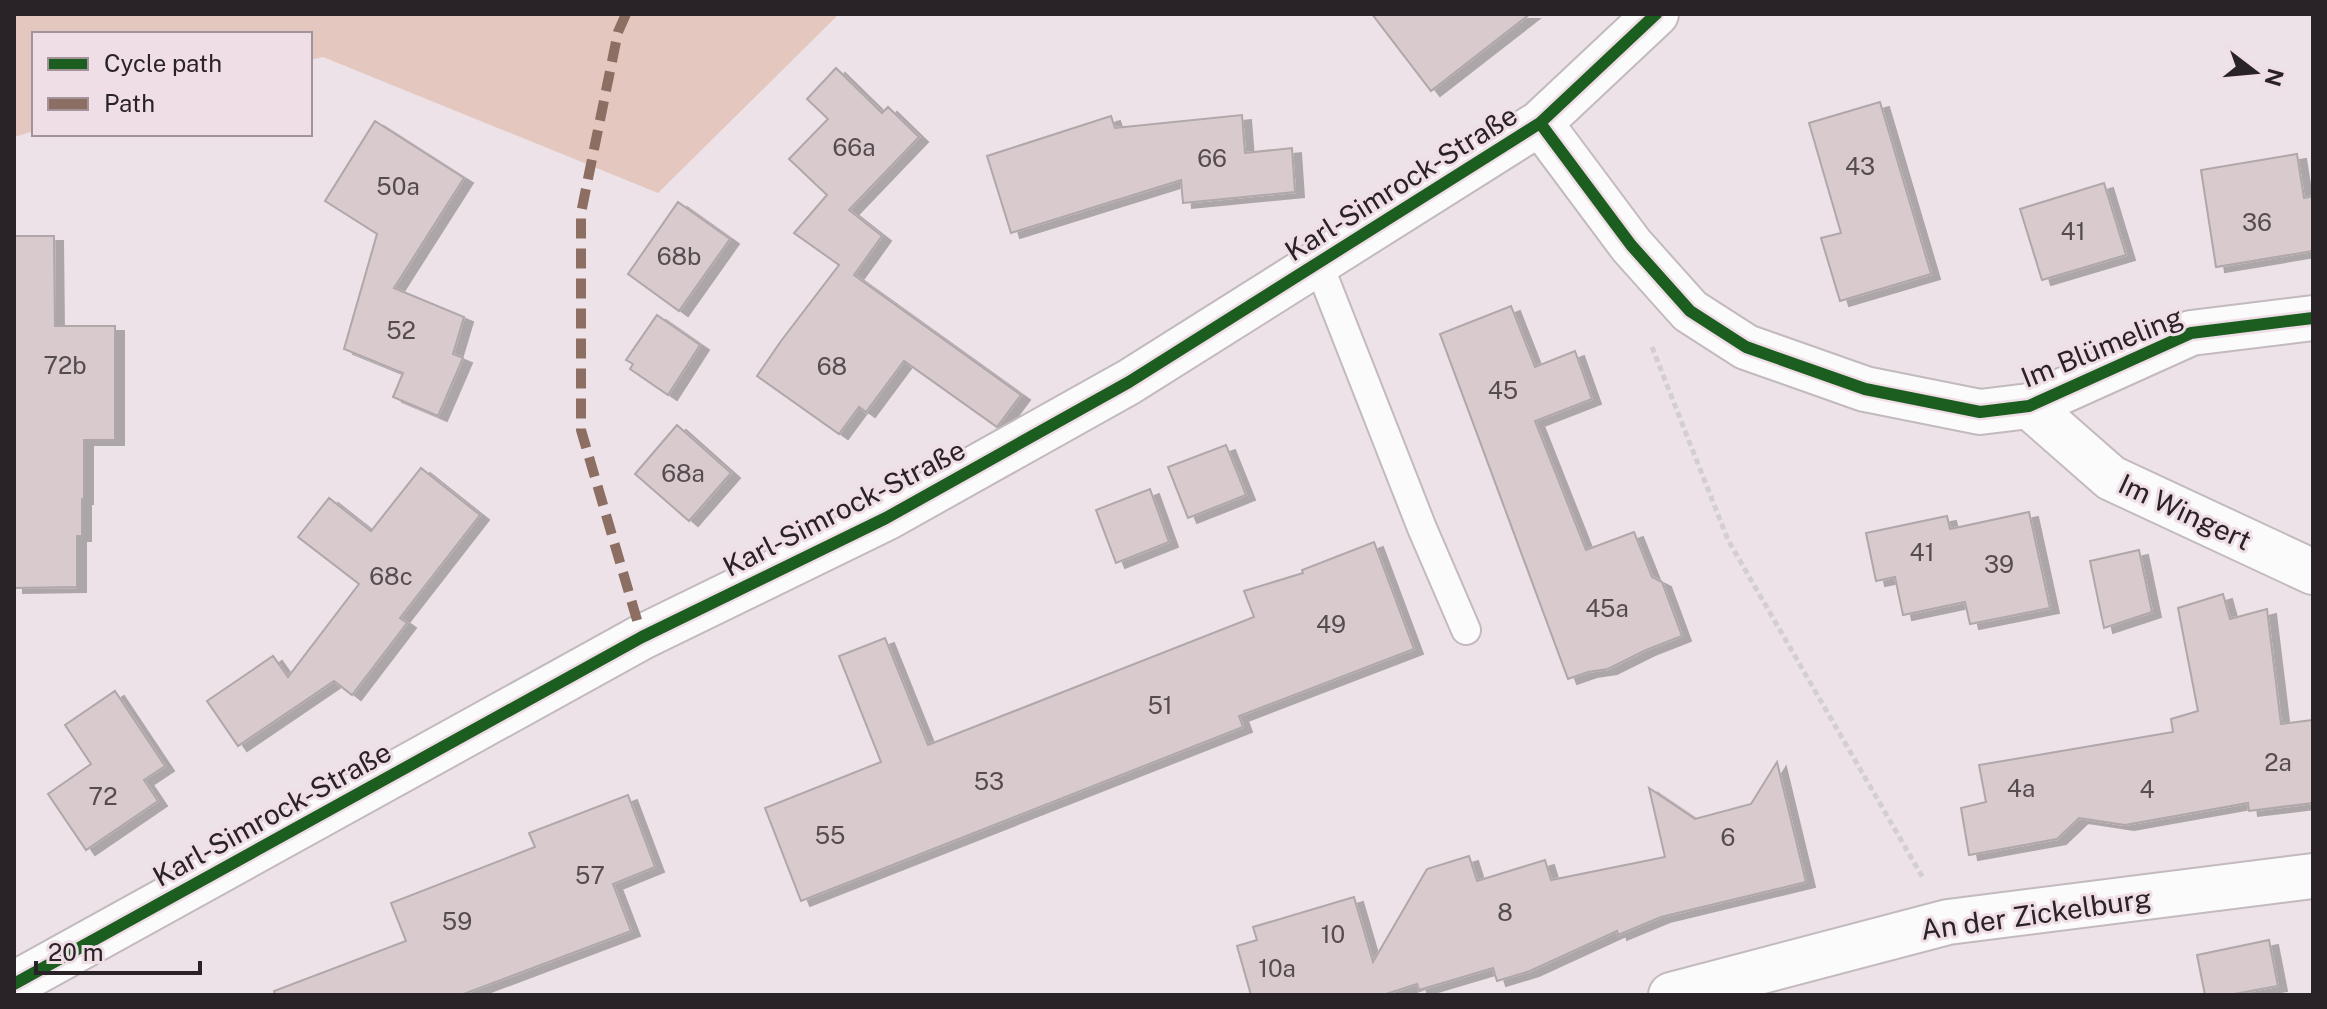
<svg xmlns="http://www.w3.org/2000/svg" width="2327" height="1009" font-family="'Public Sans',sans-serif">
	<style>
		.green { fill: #e4c8c0 }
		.building { fill: #d8cacd; stroke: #afa7a9; stroke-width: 2; filter: url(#shadow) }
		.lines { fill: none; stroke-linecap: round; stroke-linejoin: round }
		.lane-casing { stroke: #c2babe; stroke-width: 32 }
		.street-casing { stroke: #c2babe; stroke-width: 48 }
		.path { stroke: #d2cfd1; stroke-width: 5; stroke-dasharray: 6 4; stroke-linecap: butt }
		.lane { stroke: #fcfbfb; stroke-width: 28 }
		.street { stroke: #fcfbfb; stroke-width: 44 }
		.quiet { stroke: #8d6e63; stroke-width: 10; stroke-dasharray: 20 10; stroke-linecap: butt }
		.cycleway-casing { stroke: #f0dee7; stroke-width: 17 }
		.cycleway { stroke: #1b5e20; stroke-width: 12 }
		.labels { text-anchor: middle; stroke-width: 6; stroke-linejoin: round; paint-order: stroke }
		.number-label { font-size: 24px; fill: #554c50 }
		.street-label { font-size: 28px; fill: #292226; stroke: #f0dee7 }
	</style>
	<defs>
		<filter id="shadow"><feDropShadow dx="9" dy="5" stdDeviation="0" flood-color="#0004"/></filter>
	</defs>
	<rect width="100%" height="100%" fill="#ece2e7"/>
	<!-- green -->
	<path class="green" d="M14 14H839L658 193 323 57 310 60V34H34V131L14 137Z"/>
	<!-- building -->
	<path class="building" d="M1372 14H1530L1431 91Z
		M836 68 882 113 888 107 919 137 849 210 882 236 854 275 1021 395 997 427 904 361 866 412 859 407 839 434 757 376 781 341 839 265 794 233 827 195 789 159 828 119 807 99Z
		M1880 102 1931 274 1840 301 1821 238 1841 233 1809 123Z
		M1242 115 1245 153 1292 148 1295 192 1183 203 1181 180 1011 233 987 156 1111 116 1115 128Z
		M375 121 464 178 394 288 464 317 453 354 463 358 438 416 393 397 403 373 344 349 377 234 325 201Z
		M2297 154 2304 198 2313 196V251L2216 267 2201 170Z
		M2104 183 2126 255 2042 280 2020 209Z
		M678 202 730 239 679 311 628 274Z
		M14 236H54L55 326H115V440H84V499H82V536H77V587L14 588Z
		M1511 306 1535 367 1575 351 1592 399 1535 421 1586 550 1634 532 1652 577 1662 582 1682 636 1646 650 1608 669 1588 672 1568 679 1440 334Z
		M657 315 700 345 668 395 630 369 633 364 626 360Z
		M677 425 731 473 689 521 635 474Z
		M1226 445 1246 495 1188 518 1168 467Z
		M421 468 480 515 400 618 407 623 352 695 334 681 238 746 207 701 273 656 288 677 359 584 298 537 329 498 371 531Z
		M1150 489 1169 542 1116 563 1096 510Z
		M2029 512 2050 608 1970 624 1965 602 1903 615 1895 577 1876 581 1866 533 1947 516 1950 529Z
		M1374 542 1414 649 1239 716 1243 727 801 901 765 808 881 762 839 656 885 638 928 745 1254 617 1244 591 1303 573 1302 570Z
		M2139 550 2152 612 2104 628 2090 561Z
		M2223 594 2230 619 2267 609 2281 724 2313 720V803L2249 811 2248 803 2125 825 2079 818 2057 839 1969 855 1961 808 1986 802 1979 765 2173 732 2171 719 2198 711 2178 608Z
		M115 691 165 766 144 780 158 801 86 850 48 794 91 764 65 725Z
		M1777 762 1806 882 1661 917 1618 935 1617 931 1530 971 1497 981 1493 968 1419 990 1417 984 1383 995H1251L1237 946 1257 940 1253 927 1354 897 1373 962 1427 869 1469 856 1477 881 1545 860 1551 880 1665 857 1649 788 1695 819 1751 804Z
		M628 795 655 867 613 884 631 931 461 995H275L274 991 406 941 391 903 535 847 529 833Z
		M2269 940 2278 986 2229 995H2205L2197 955Z"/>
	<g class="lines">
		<!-- lane casing -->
		<g class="lane-casing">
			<path id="lane" d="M1318 263 1422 528 1466 630"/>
		</g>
		<!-- street casing -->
		<g class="street-casing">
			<path id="street" d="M1540 123 1631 245 1690 311 1746 347 1865 389 1980 412 2029 406 2191 333 2313 318
				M2029 406 2111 478 2313 572
				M14 984 642 637 886 518 1129 382 1540 123 1656 14
				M1671 995 1948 922 2313 876"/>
		</g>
		<!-- path -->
		<path class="path" d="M1652 347 1728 540 1923 878"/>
		<!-- lane -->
		<use href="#lane" class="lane"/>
		<!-- street -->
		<use href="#street" class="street"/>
		<!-- quiet -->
		<path class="quiet" d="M626 14 618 32 581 213V430L642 637"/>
		<!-- cycleway casing -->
		<g class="cycleway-casing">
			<path id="cycleway" d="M1540 123 1631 245 1690 311 1746 347 1865 389 1980 412 2029 406 2191 333 2313 318
				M14 984 642 637 886 518 1129 382 1540 123 1656 14"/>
		</g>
		<!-- cycleway -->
		<use href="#cycleway" class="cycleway"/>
	</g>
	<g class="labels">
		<!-- number labels -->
		<g class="number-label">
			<text x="854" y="156">66a</text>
			<text x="1212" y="167">66</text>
			<text x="1860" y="175">43</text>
			<text x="398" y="195">50a</text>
			<text x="2257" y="231">36</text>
			<text x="2073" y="240">41</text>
			<text x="679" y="265">68b</text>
			<text x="401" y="339">52</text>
			<text x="65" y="374">72b</text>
			<text x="832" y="375">68</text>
			<text x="1503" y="399">45</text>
			<text x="683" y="482">68a</text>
			<text x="1922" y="561">41</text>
			<text x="1999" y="573">39</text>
			<text x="391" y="585">68c</text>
			<text x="1607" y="617">45a</text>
			<text x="1331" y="633">49</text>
			<text x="1160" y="714">51</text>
			<text x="2278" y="771">2a</text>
			<text x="989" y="790">53</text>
			<text x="2021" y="797">4a</text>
			<text x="2147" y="798">4</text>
			<text x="103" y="805">72</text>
			<text x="830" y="844">55</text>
			<text x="1728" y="846">6</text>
			<text x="590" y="884">57</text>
			<text x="1505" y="921">8</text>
			<text x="457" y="930">59</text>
			<text x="1333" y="943">10</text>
			<text x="1277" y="977">10a</text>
		</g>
		<!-- street labels -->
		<g class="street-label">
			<text transform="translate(1401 183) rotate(-32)" y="10">Karl-Simrock-Straße</text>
			<text transform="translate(2102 347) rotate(-22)" y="10">Im Blümeling</text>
			<text transform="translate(844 508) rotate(-27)" y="10">Karl-Simrock-Straße</text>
			<text transform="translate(2185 512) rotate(25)" y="10">Im Wingert</text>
			<text transform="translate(272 814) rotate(-29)" y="10">Karl-Simrock-Straße</text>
			<text transform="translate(2036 914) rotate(-8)" y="10">An der Zickelburg</text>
		</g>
	</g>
	<!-- border -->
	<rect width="2327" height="1009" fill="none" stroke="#292226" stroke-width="32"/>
	<!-- legend -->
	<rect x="32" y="32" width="280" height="104" fill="#f0dee7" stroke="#a0939a" stroke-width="2"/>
	<rect x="48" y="58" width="40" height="12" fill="#1b5e20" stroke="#a0939a" stroke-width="2"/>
	<text x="104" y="72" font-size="24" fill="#292226">Cycle path</text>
	<rect x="48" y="98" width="40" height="12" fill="#8d6e63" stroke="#a0939a" stroke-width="2"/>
	<text x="104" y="112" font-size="24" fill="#292226">Path</text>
	<!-- north arrow -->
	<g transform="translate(2255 72) rotate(106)" stroke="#f0dee7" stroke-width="6" paint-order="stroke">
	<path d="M0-6L14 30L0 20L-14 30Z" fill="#292226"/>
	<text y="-12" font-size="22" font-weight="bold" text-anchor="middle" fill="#292226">N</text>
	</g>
	<!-- scale -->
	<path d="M36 961v12h164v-12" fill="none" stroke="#292226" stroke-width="4"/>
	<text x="48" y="961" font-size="24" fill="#292226" stroke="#f0dee7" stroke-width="6" paint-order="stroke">20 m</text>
</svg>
